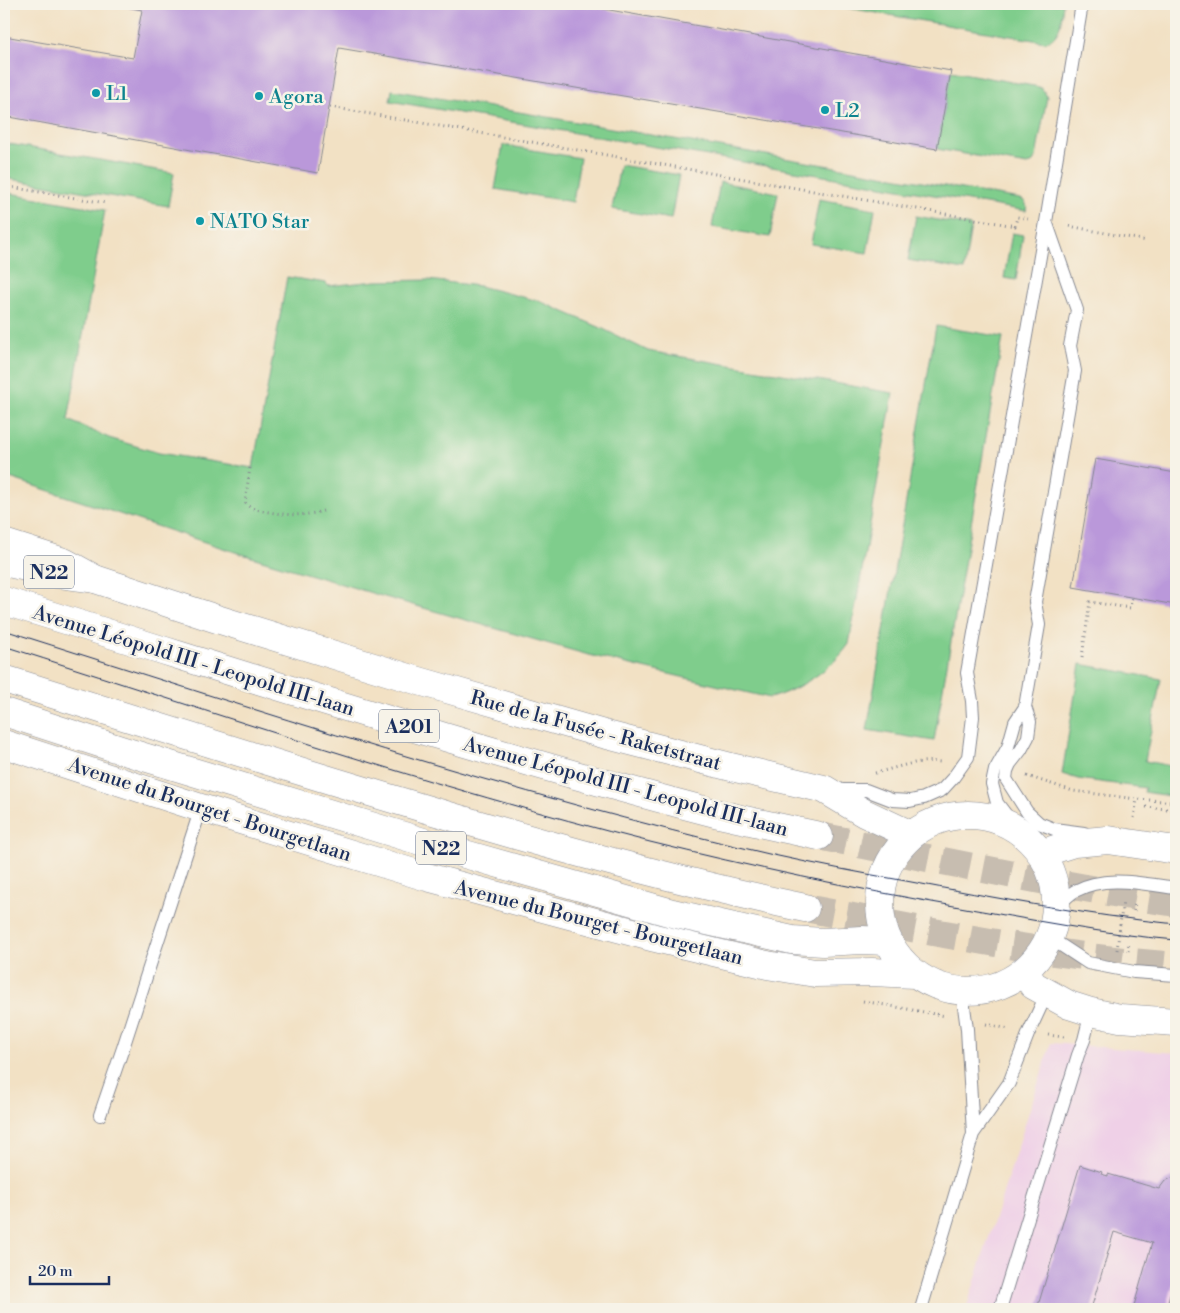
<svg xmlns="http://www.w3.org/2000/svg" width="1180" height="1313" font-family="'Libre Bodoni',serif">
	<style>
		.built { fill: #efd0e7 }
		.green { fill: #7fcd8c; stroke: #4d7e75 }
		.building { fill: #ba98da }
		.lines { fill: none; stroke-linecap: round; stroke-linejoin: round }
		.highway-tunnel { stroke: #c7bdb0; stroke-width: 28; stroke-dasharray: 28 14; stroke-linecap: butt }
		.lane-casing { stroke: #868891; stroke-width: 14 }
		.secondary-casing { stroke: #868891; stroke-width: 29 }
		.primary-casing { stroke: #868891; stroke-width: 29 }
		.highway-casing { stroke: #868891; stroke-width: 29 }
		.path { stroke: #868891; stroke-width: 3; stroke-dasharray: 1 4; stroke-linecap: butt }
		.lane { stroke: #fff; stroke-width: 12 }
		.secondary { stroke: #fff; stroke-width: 28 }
		.primary { stroke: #fff; stroke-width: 28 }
		.highway { stroke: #fff; stroke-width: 28 }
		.tram { stroke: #1b2f5e; stroke-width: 1 }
		.culture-dot { fill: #0f9aa8; stroke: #f7f3e8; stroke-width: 2 }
		.labels { text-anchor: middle; stroke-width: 5; stroke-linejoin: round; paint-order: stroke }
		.shield { fill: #f7f3e8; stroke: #5d6a87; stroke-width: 1 }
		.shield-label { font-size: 19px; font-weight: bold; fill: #1b2f5e }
		.culture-label { font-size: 20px; fill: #0d838f; stroke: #f7f3e8; text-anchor: start }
		.street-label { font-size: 20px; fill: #1b2f5e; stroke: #f7f3e8 }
	</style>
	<rect width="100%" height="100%" fill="#f7f3e8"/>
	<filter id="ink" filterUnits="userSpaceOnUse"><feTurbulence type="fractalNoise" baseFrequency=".02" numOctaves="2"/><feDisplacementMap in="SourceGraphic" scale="10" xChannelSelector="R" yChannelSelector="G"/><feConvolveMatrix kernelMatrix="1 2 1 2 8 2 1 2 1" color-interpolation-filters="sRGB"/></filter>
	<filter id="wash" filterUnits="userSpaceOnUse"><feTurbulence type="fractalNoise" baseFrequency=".0096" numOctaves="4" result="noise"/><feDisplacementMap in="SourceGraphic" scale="20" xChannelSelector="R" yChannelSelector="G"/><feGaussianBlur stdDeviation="1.12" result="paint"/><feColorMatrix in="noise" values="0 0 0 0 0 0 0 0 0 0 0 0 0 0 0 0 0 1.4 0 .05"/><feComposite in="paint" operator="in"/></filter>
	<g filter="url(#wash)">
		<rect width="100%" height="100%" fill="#f2e1c4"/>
		<!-- built -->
		<path class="built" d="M1051 1043 1176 1053V1309H966Z"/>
		<!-- green -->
		<path class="green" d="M825 4H1063C1061 18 1062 38 1045 42Z
			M951 71 1039 87 1044 91 1047 97 1036 157 1033 162 1027 165 937 149Z
			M392 90 1014 198C1023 199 1028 201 1026 211L390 101Z
			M4 143 174 173 168 206 4 178Z
			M503 145 580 158 573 202 495 189Z
			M620 165 679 175 671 219 612 209Z
			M720 182 778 193 770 237 712 227Z
			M4 192 105 210 68 420 109 438 159 453 253 468 287 277 326 283 328 286 376 281 428 280 479 286 539 301 599 327 648 351 893 393 849 644C832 669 799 690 770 698L585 654 385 597 235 552 4 476Z
			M819 199 875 209 867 253 811 244Z
			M916 216 971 226 964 270 908 260Z
			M1012 233 1023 235 1016 280 1004 278Z
			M936 326 1003 337 934 741 867 730Z
			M1080 664 1161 679 1145 761 1176 767V797L1144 792 1145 788 1078 779 1062 774Z"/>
		<g id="blocks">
			<!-- building -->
			<path class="building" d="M115 4H576L951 71 937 149 339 48 318 173 4 116V36L133 58 142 10 115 5Z
				M1095 459 1176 473V605L1073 587Z
				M1080 1165 1102 1172 1101 1174 1108 1176V1174L1159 1189 1165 1181 1176 1176V1274L1166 1309H1133L1152 1243 1114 1232 1091 1309H1037Z"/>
		</g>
	</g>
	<g filter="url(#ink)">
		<use href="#blocks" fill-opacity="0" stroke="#868891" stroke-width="1"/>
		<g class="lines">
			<!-- highway-tunnel -->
			<path class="highway-tunnel" d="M819 836C938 860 1057 885 1176 903
				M805 908C928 931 1051 956 1176 966"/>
			<!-- lane casing -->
			<g class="lane-casing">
				<path id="lane" d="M1025 707 1030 722 1028 737 1021 750 1010 764 1007 771 1006 779 1027 812 1039 823 1054 829 1084 833
					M837 790H866L892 800 910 801 924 798 942 790 953 778 968 757 973 717 972 701 967 673 1046 222 1082 4
					M1016 828 997 803 992 784 995 770 1008 747 1015 722 1025 707 1039 625 1035 602 1075 371 1070 346 1077 310 1047 224
					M1057 907C1062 902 1068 895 1075 891 1105 874 1144 884 1176 888
					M1050 938 1088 963 1134 972 1176 975
					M100 1115 123 1048 201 808
					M973 1134 1009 1083 1029 1032 1047 993
					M921 1309 973 1134 967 1029 962 992
					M1000 1309 1078 1055 1084 1040 1091 1012"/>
			</g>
			<!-- secondary casing -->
			<g class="secondary-casing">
				<path id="secondary" d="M4 543 64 562 95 579 217 619 419 681 607 735 731 767 824 789 864 813 911 835
					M4 744 201 808 427 877 655 938 767 965 815 973 872 972 914 974
					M880 903a88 88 0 1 1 176 0a88 88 0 1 1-176 0Z
					M1043 857 1052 850 1074 843 1108 840 1176 850
					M1025 971 1033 985 1069 1005 1091 1012 1120 1018 1176 1022"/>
			</g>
			<!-- primary casing -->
			<g class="primary-casing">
				<path id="primary" d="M4 562 58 574 95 579
					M4 712 121 750 440 847 672 913 792 940 823 942 862 940 887 941"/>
			</g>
			<!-- highway casing -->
			<g class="highway-casing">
				<path id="highway" d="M4 601C239 673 473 750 711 812 747 821 783 828 819 836
					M4 679C102 710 201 740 300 771 467 822 634 872 805 908"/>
			</g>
			<!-- path -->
			<path class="path" d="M330 107 1015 226 1017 217 1028 219
				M4 186 106 203
				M1069 226 1147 241
				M250 468 245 502 247 505 251 508C275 514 299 518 323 511
				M1082 657 1090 602 1130 608 1132 597
				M875 773C897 768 917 759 940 762
				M1027 776 1073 791 1137 799 1176 802
				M1146 807 1176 810
				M1134 818 1137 799
				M1134 911 1135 902
				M1117 950 1123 901
				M1128 951 1129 942
				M863 1001 946 1016
				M986 1024 1009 1029
				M1048 1035 1064 1037"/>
			<!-- lane -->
			<use href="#lane" class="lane"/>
			<!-- secondary -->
			<use href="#secondary" class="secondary"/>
			<!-- primary -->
			<use href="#primary" class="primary"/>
			<!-- highway -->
			<use href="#highway" class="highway"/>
			<!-- tram -->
			<path class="tram" d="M4 630C257 710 510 794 769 854 814 864 860 873 906 881 996 898 1085 915 1176 924
				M4 646C218 714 432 787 650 842 751 867 852 888 954 906 1028 919 1102 934 1176 940"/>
		</g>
	</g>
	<!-- markers -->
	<g class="culture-dot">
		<circle cx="96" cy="93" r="5"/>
		<circle cx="259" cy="96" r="5"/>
		<circle cx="825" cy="110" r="5"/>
		<circle cx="200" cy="221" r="5"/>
	</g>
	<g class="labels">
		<!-- shield labels -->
		<g class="shield">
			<rect x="24" y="555.5" width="50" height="33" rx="4"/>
			<rect x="379" y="709.5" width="60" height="33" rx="4"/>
			<rect x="416" y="831.5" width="50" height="33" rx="4"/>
		</g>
		<g class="shield-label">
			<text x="49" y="579">N22</text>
			<text x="409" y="733">A201</text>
			<text x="441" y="855">N22</text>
		</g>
		<!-- culture labels -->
		<g class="culture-label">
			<text x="106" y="100">L1</text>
			<text x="269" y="103">Agora</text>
			<text x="835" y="117">L2</text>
			<text x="210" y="228">NATO Star</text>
		</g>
		<!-- street labels -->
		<g class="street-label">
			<text transform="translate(194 660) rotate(17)" y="7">Avenue Léopold III - Leopold III-laan</text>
			<text transform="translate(596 730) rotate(15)" y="7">Rue de la Fusée - Raketstraat</text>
			<text transform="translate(626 786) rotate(15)" y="7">Avenue Léopold III - Leopold III-laan</text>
			<text transform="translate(210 809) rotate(18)" y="7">Avenue du Bourget - Bourgetlaan</text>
			<text transform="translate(599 922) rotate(14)" y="7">Avenue du Bourget - Bourgetlaan</text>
		</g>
	</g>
	<!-- margin -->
	<rect width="1180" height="1313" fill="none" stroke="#f7f3e8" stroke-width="20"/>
	<!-- scale -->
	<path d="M30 1276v8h79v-8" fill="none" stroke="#1b2f5e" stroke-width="2.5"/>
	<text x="38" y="1276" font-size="15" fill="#1b2f5e" stroke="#f7f3e8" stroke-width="4" paint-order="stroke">20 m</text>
</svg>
